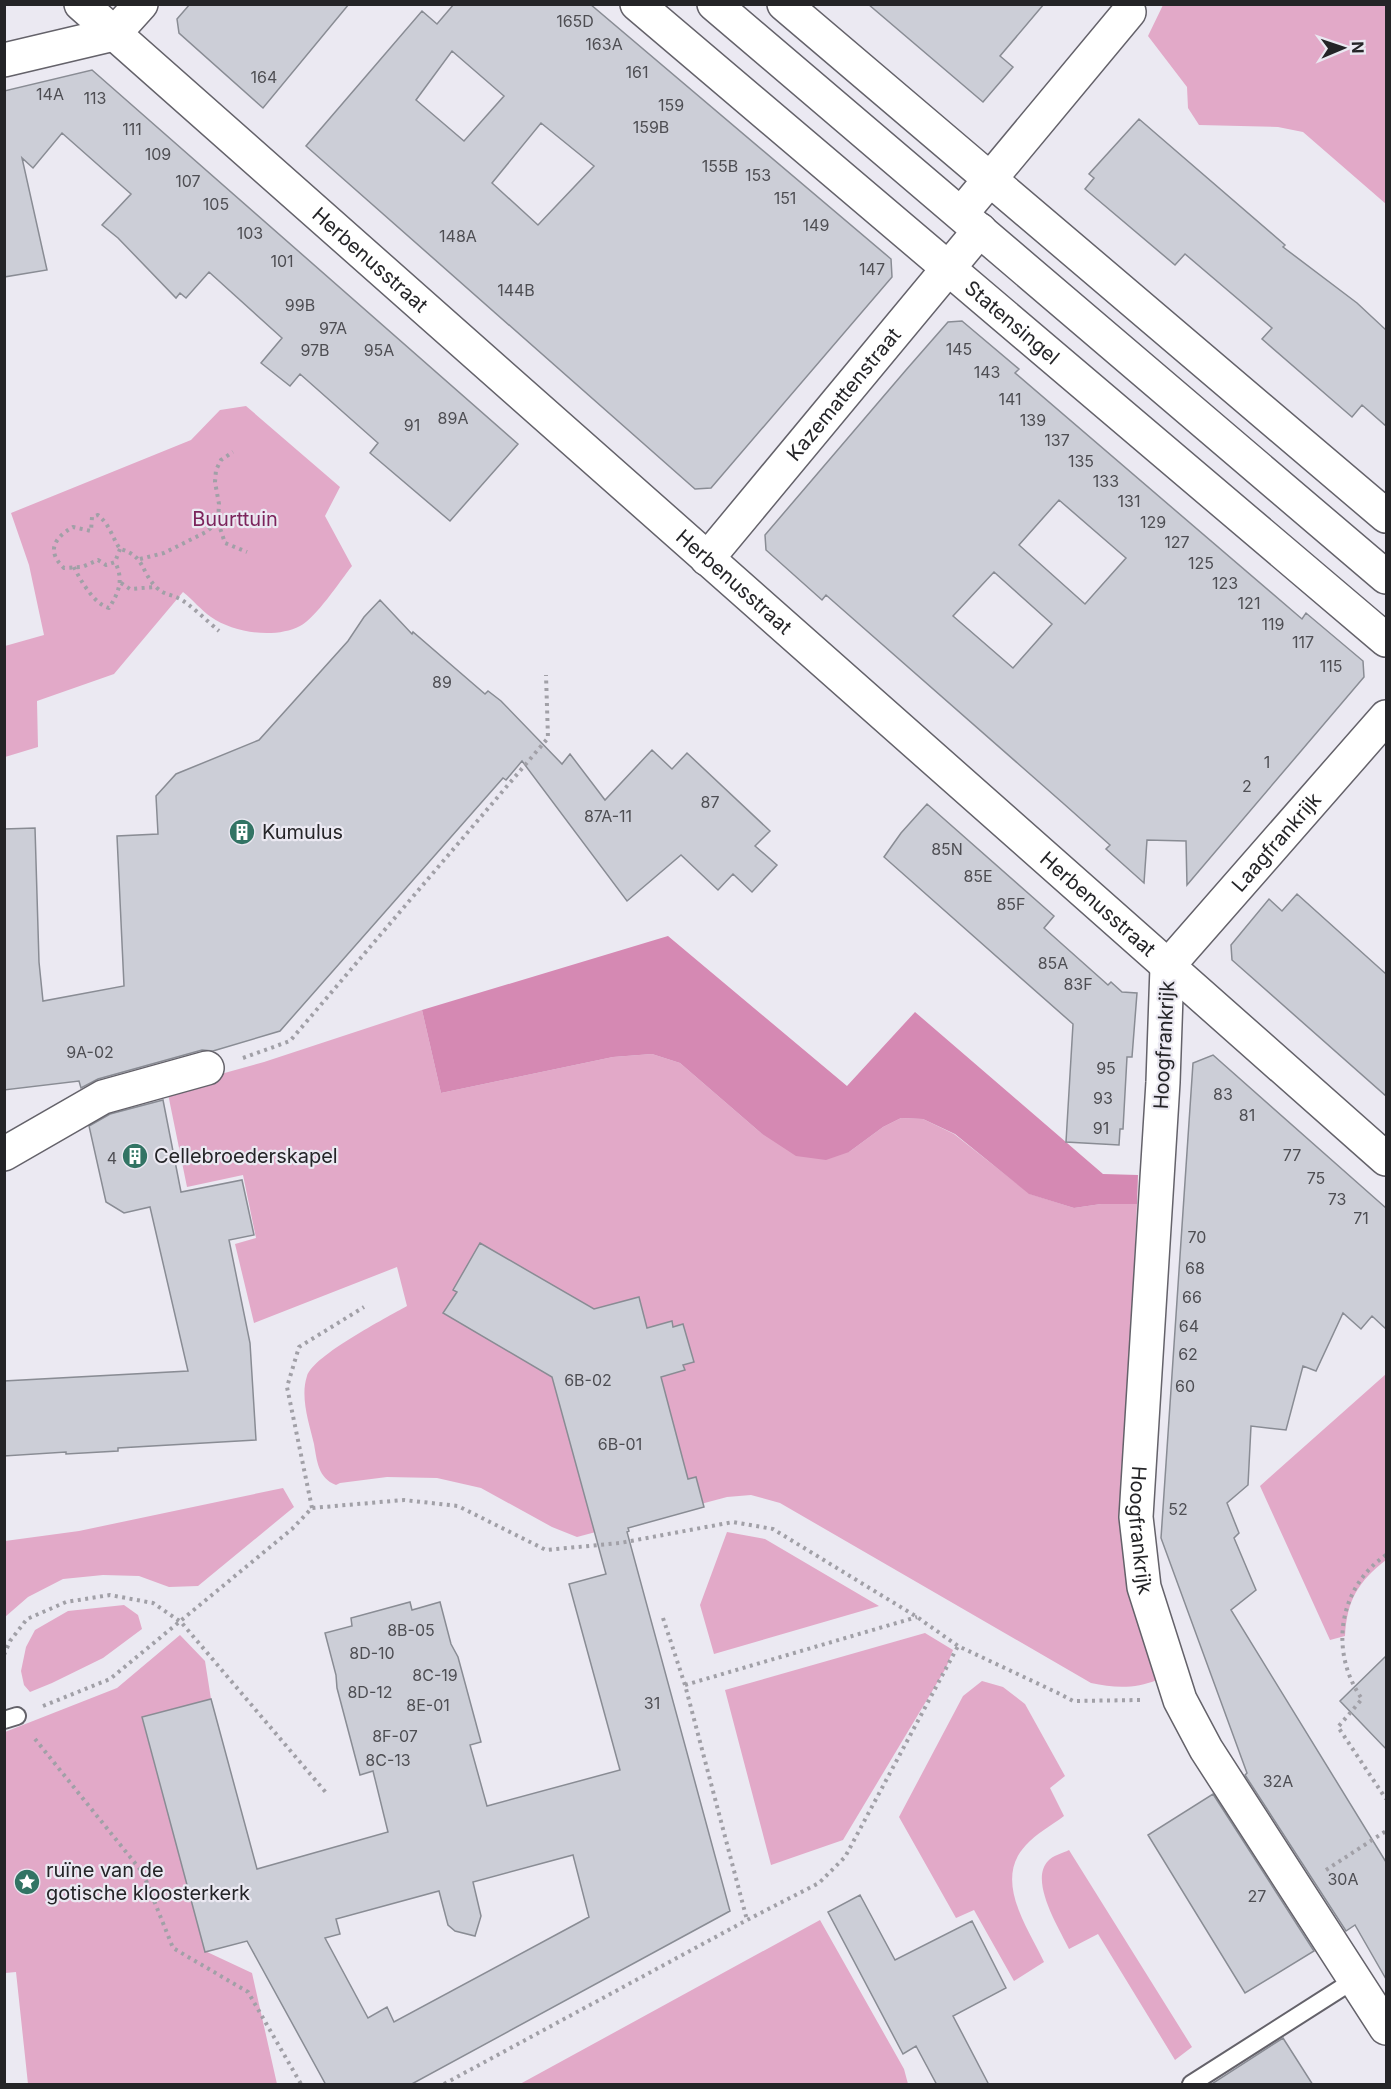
<svg xmlns="http://www.w3.org/2000/svg" width="1391" height="2089" font-family="Inter,sans-serif">
	<style>
		.green { fill: #e2a9c8 }
		.forest { fill: #d589b3 }
		.building { fill: #ccced7; stroke: #898c94; stroke-width: 1.5; fill-rule: evenodd }
		.lines { fill: none; stroke-linecap: round; stroke-linejoin: round }
		.lane-casing { stroke: #64626a; stroke-width: 20 }
		.street-casing { stroke: #64626a; stroke-width: 36 }
		.secondary-casing { stroke: #64626a; stroke-width: 36 }
		.path { stroke: #a1a0a7; stroke-width: 4; stroke-dasharray: 3 4.5; stroke-linecap: butt }
		.lane { stroke: #fff; stroke-width: 16 }
		.street { stroke: #fff; stroke-width: 33 }
		.secondary { stroke: #fff; stroke-width: 33 }
		.labels { text-anchor: middle; stroke-width: 4.5; stroke-linejoin: round; paint-order: stroke }
		.number-label { font-size: 16px; fill: #4e4e53 }
		.street-label { font-size: 20px; fill: #242427; stroke: #ebe9f2 }
		.park-label { font-size: 20px; fill: #7c245c; stroke: #ebe9f2 }
		.poi-label { font-size: 20px; fill: #242427; stroke: #ebe9f2; text-anchor: start }
	</style>
	<rect width="100%" height="100%" fill="#ebe9f2"/>
	<!-- green -->
	<path class="green" d="M1163 5H1386V204L1303 132 1278 127 1199 125 1188 108 1187 87 1148 36Z
		M246 406 340 487 325 516 352 566C340 581 316 618 300 626 275 639 234 633 211 617 201 610 193 600 183 592L114 674 37 701 38 747 5 757V646L44 635 29 565 11 513 191 440 220 410Z
		M422 1010 441 1093 613 1057 652 1054 680 1063 761 1133 849 1152 883 1127 901 1118 923 1119 954 1134 1030 1194 1074 1208 1101 1204H1137L1124 1475 1157 1680C1135 1689 1114 1688 1091 1683L780 1503 751 1495 727 1497 577 1537 552 1527 481 1488 437 1478 387 1477 340 1483 336 1485C318 1478 317 1461 314 1444 309 1423 300 1397 307 1376 314 1355 386 1318 407 1306L397 1267 254 1323 235 1244 256 1238 243 1175 187 1187 167 1089 264 1062Z
		M1386 1374V1560C1358 1582 1347 1600 1345 1636L1330 1640 1260 1486Z
		M283 1488 294 1507 198 1586 169 1587 139 1576 103 1575 63 1579 28 1597 5 1617V1541L79 1531Z
		M727 1532 765 1539 879 1606 714 1654 700 1605Z
		M124 1605 138 1615 142 1629 103 1658 52 1683 30 1692 24 1685 21 1671 26 1647 35 1630 68 1611Z
		M925 1633 953 1650 946 1668 843 1840 771 1865 725 1690Z
		M180 1635 205 1661 211 1699 142 1718 205 1951 252 1973 277 2084H28L16 1972 5 1973V1732L117 1688Z
		M982 1681 1003 1687 1025 1704 1065 1776 1050 1788 1064 1816C1052 1825 1036 1834 1026 1845 993 1880 1027 1926 1044 1962L1014 1981 974 1910 956 1918 899 1817 963 1696Z
		M1069 1850 1192 2047 1175 2060 1098 1934 1069 1949C1059 1928 1029 1881 1048 1861 1052 1856 1063 1853 1069 1850Z
		M820 1920 904 2069 908 2084H520Z"/>
	<!-- forest -->
	<path class="forest" d="M668 936 847 1086 915 1012 1103 1174 1138 1175 1137 1204H1101L1074 1208 1029 1194 955 1134 923 1119 901 1118 883 1127 849 1152 826 1160 796 1156 761 1133 680 1063 652 1054 613 1057 441 1093 422 1010Z"/>
	<!-- building -->
	<path class="building" d="M190 4H349L263 108 179 33 177 19Z
		M454 4H590L891 259 892 277 711 488 695 489 306 146 422 11 437 24ZM452 51 504 96 464 141 416 100ZM541 123 594 166 538 225 492 183Z
		M868 4H1044L1000 56 1013 67 983 102Z
		M92 70 518 444 450 521 370 453 378 443 300 374 290 386 261 363 282 338 209 272 186 298 180 293 176 298 118 238 102 225 131 194 62 133 33 168 22 158 47 270 4 277V91Z
		M1139 119 1285 245 1283 247 1357 303 1386 330V426L1362 405 1352 417 1262 339 1272 328 1185 254 1175 265 1085 189 1094 178 1089 174Z
		M962 321 1019 369 1015 373 1302 619 1306 613 1363 661 1364 677 1187 885 1186 841 1147 840 1144 883 1106 849 1110 845 1064 804 826 595 822 600 766 550 765 535 906 370 948 322ZM1059 500 1126 558 1085 604 1019 545ZM994 572 1052 624 1013 668 953 616Z
		M380 600 412 634 413 632 485 694 488 691 501 701 562 764 570 754 605 800 652 750 672 769 687 753 770 831 755 846 777 865 752 892 733 874 718 890 681 855 627 901 522 761 506 780 503 778 280 1031 213 1051 202 1050 98 1079 81 1088 79 1081 4 1090V829L35 828 39 962 43 1001 124 986 117 836 158 834 156 796 176 774 259 740 348 641 364 617Z
		M927 804 1054 916 1044 928 1108 985 1111 982 1122 992 1137 993 1132 1057H1127L1123 1129H1120L1119 1145 1066 1142 1073 1024 884 857 901 833Z
		M1297 894 1386 974V1096L1232 960 1231 945 1269 899 1282 911Z
		M1213 1055 1386 1208V1329L1372 1316 1361 1329 1343 1313 1316 1371 1303 1366 1286 1430 1251 1426 1248 1485 1227 1503 1239 1533 1234 1538 1256 1590 1231 1610 1386 1862V1979L1355 1925 1346 1931 1245 1775 1247 1773 1161 1538 1193 1063Z
		M163 1100 181 1192 242 1180 254 1235 229 1240 250 1343 256 1440 118 1448V1451L66 1454V1452L4 1456V1381L188 1371 150 1207 124 1213 106 1202 89 1126 110 1114Z
		M480 1243 594 1309 639 1297 647 1328 672 1321 673 1327 683 1324 694 1362 683 1365 685 1370 661 1377 688 1479 696 1477 704 1507 628 1528 629 1531 627 1532 730 1911 410 2085H326L247 1941 205 1952 142 1717 211 1699 257 1869 388 1832 373 1771 360 1775 337 1688 336 1675 325 1633 352 1626 351 1618 410 1602 412 1610 440 1602 451 1644 458 1657 481 1742 470 1745 487 1806 620 1770 569 1584 606 1574 552 1377 443 1313 457 1292 453 1290ZM573 1855 589 1917 394 2022 387 2007 368 2018 325 1938 340 1934 336 1919 439 1891 448 1925 455 1931 475 1936 481 1916 473 1882Z
		M1386 1656V1749L1340 1701Z
		M1213 1794 1314 1951 1245 1993 1148 1835Z
		M860 1895 895 1960 972 1921 1006 1988 953 2016 989 2085H937L916 2046 903 2054 828 1912Z
		M1283 2038 1313 2085H1210Z"/>
	<g class="lines">
		<!-- lane casing -->
		<g class="lane-casing">
			<path id="lane" d="M4 1720 17 1716
				M1191 2084 1354 1980"/>
		</g>
		<!-- street casing -->
		<g class="street-casing">
			<g id="street">
				<path id="s1" d="M81 4 1386 1159"/>
				<path id="s2" d="M637 4 1386 640"/>
				<path d="M784 4 1386 516"/>
				<path d="M4 60 114 34 141 4"/>
				<path d="M961 214 1129 12"/>
				<path id="s3" d="M707 559 980 230"/>
				<path id="s4" d="M1167 967 1163 1082 1136 1517 1144 1587 1180 1700 1206 1749 1386 2028"/>
				<path id="s5" d="M1167 967 1386 717"/>
				<path d="M4 1154 103 1097 207 1068"/>
			</g>
		</g>
		<!-- secondary casing -->
		<g class="secondary-casing">
			<path id="secondary" d="M714 4 1386 577"/>
		</g>
		<!-- path -->
		<path class="path" d="M218 522 225 543 247 552
			M120 549 115 562 106 565 98 560 82 567 64 568C46 551 54 538 73 527L91 531 92 517 98 515C110 525 112 537 120 549 146 556 140 572 157 588 165 595 170 594 178 598 189 603 208 622 219 631
			M140 559 164 553 206 532 218 522 219 504 215 482 216 470 221 460 233 452
			M74 567C80 580 95 605 109 608 119 592 124 580 115 562
			M121 583 130 589 156 587
			M243 1058 290 1041 548 738 546 675
			M312 1508 287 1387 299 1347 364 1307
			M1386 1555C1338 1588 1329 1652 1362 1699L1338 1727 1386 1799
			M663 1618 685 1685 747 1920
			M4 1655 10 1641 27 1619 66 1602 110 1595 153 1603 181 1622 328 1795
			M685 1685 917 1617
			M43 1706 110 1679 292 1529 312 1508 404 1500 458 1506 546 1550 620 1543 733 1522 773 1529 917 1617 958 1646 1060 1694 1073 1701 1140 1700
			M35 1739 143 1873 173 1948 248 1992 301 2084
			M1326 1870 1386 1831
			M444 2084 747 1920 819 1883 845 1857 958 1646"/>
		<!-- lane -->
		<use href="#lane" class="lane"/>
		<!-- street -->
		<use href="#street" class="street"/>
		<!-- secondary -->
		<use href="#secondary" class="secondary"/>
	</g>
	<!-- icons -->
	<defs>
		<g id="building-disc" transform="scale(1.35)"><circle r="9.5" fill="#327464" stroke="#ebe9f2"/><path d="M-4-6H4V6H1V3H-1V6H-4ZM-2.5-4.3h1.7v1.8h-1.7ZM.8-4.3h1.7v1.8H.8ZM-2.5-1h1.7V.8h-1.7ZM.8-1h1.7V.8H.8Z" fill="#fff"/></g>
		<g id="sight-disc" transform="scale(1.35)"><circle r="9.5" fill="#327464" stroke="#ebe9f2"/><path d="M0-6L1.8-2.2L6-1.7L2.9 1.2L3.7 5.4L0 3.3L-3.7 5.4L-2.9 1.2L-6-1.7L-1.8-2.2Z" fill="#fff"/></g>
	</defs>
	<g fill-rule="evenodd">
		<use href="#building-disc" x="242" y="832"/>
		<use href="#building-disc" x="135" y="1156"/>
		<use href="#sight-disc" x="27" y="1882"/>
	</g>
	<g class="labels">
		<!-- number labels -->
		<g class="number-label">
			<text x="575" y="27">165D</text>
			<text x="604" y="50">163A</text>
			<text x="637" y="78">161</text>
			<text x="264" y="83">164</text>
			<text x="50" y="100">14A</text>
			<text x="95" y="104">113</text>
			<text x="671" y="111">159</text>
			<text x="651" y="133">159B</text>
			<text x="132" y="135">111</text>
			<text x="158" y="160">109</text>
			<text x="720" y="172">155B</text>
			<text x="758" y="181">153</text>
			<text x="188" y="187">107</text>
			<text x="785" y="204">151</text>
			<text x="216" y="210">105</text>
			<text x="816" y="231">149</text>
			<text x="250" y="239">103</text>
			<text x="458" y="242">148A</text>
			<text x="282" y="267">101</text>
			<text x="872" y="275">147</text>
			<text x="516" y="296">144B</text>
			<text x="300" y="311">99B</text>
			<text x="333" y="334">97A</text>
			<text x="959" y="355">145</text>
			<text x="315" y="356">97B</text>
			<text x="379" y="356">95A</text>
			<text x="987" y="378">143</text>
			<text x="1010" y="405">141</text>
			<text x="453" y="424">89A</text>
			<text x="1033" y="426">139</text>
			<text x="412" y="431">91</text>
			<text x="1057" y="446">137</text>
			<text x="1081" y="467">135</text>
			<text x="1106" y="487">133</text>
			<text x="1129" y="507">131</text>
			<text x="1153" y="528">129</text>
			<text x="1177" y="548">127</text>
			<text x="1201" y="569">125</text>
			<text x="1225" y="589">123</text>
			<text x="1249" y="609">121</text>
			<text x="1273" y="630">119</text>
			<text x="1303" y="648">117</text>
			<text x="1331" y="672">115</text>
			<text x="442" y="688">89</text>
			<text x="1267" y="768">1</text>
			<text x="1247" y="792">2</text>
			<text x="710" y="808">87</text>
			<text x="608" y="822">87A-11</text>
			<text x="947" y="855">85N</text>
			<text x="978" y="882">85E</text>
			<text x="1011" y="910">85F</text>
			<text x="1053" y="969">85A</text>
			<text x="1078" y="990">83F</text>
			<text x="90" y="1058">9A-02</text>
			<text x="1106" y="1074">95</text>
			<text x="1223" y="1100">83</text>
			<text x="1103" y="1104">93</text>
			<text x="1247" y="1121">81</text>
			<text x="1101" y="1134">91</text>
			<text x="1292" y="1161">77</text>
			<text x="112" y="1164">4</text>
			<text x="1316" y="1184">75</text>
			<text x="1337" y="1205">73</text>
			<text x="1361" y="1224">71</text>
			<text x="1197" y="1243">70</text>
			<text x="1195" y="1274">68</text>
			<text x="1192" y="1303">66</text>
			<text x="1189" y="1332">64</text>
			<text x="1188" y="1360">62</text>
			<text x="588" y="1386">6B-02</text>
			<text x="1185" y="1392">60</text>
			<text x="620" y="1450">6B-01</text>
			<text x="1178" y="1515">52</text>
			<text x="411" y="1636">8B-05</text>
			<text x="372" y="1659">8D-10</text>
			<text x="435" y="1681">8C-19</text>
			<text x="370" y="1698">8D-12</text>
			<text x="652" y="1709">31</text>
			<text x="428" y="1711">8E-01</text>
			<text x="395" y="1742">8F-07</text>
			<text x="388" y="1766">8C-13</text>
			<text x="1278" y="1787">32A</text>
			<text x="1343" y="1885">30A</text>
			<text x="1257" y="1902">27</text>
		</g>
		<!-- street labels -->
		<g class="street-label">
			<text dy="7" stroke="none"><textPath href="#s1" startOffset="386">Herbenusstraat</textPath></text>
			<text dy="7" stroke="none"><textPath href="#s2" startOffset="492">Statensingel</textPath></text>
			<text dy="7" stroke="none"><textPath href="#s3" startOffset="214">Kazemattenstraat</textPath></text>
			<text dy="7" stroke="none"><textPath href="#s1" startOffset="872">Herbenusstraat</textPath></text>
			<text dy="7" stroke="none"><textPath href="#s5" startOffset="166">Laagfrankrijk</textPath></text>
			<text dy="7" stroke="none"><textPath href="#s1" startOffset="1358">Herbenusstraat</textPath></text>
			<text transform="translate(1164 1045) rotate(-87)" y="7">Hoogfrankrijk</text>
			<text dy="7" stroke="none"><textPath href="#s4" startOffset="564">Hoogfrankrijk</textPath></text>
		</g>
		<!-- park labels -->
		<g class="park-label">
			<text x="235" y="526">Buurttuin</text>
		</g>
		<!-- poi labels -->
		<g class="poi-label">
			<text x="262" y="839">Kumulus</text>
			<text x="154" y="1163">Cellebroederskapel</text>
			<text x="46" y="1877">ruïne van de<tspan x="46" dy="23">gotische kloosterkerk</tspan></text>
		</g>
	</g>
	<!-- border -->
	<rect width="1391" height="2089" fill="none" stroke="#242427" stroke-width="12"/>
	<!-- north arrow -->
	<g transform="translate(1343 48) rotate(88)" stroke="#ebe9f2" stroke-width="4.5" paint-order="stroke">
	<path d="M0-4.5L10 22L0 15L-10 22Z" fill="#242427"/>
	<text y="-9" font-size="16" font-weight="bold" text-anchor="middle" fill="#242427">N</text>
	</g>
</svg>
